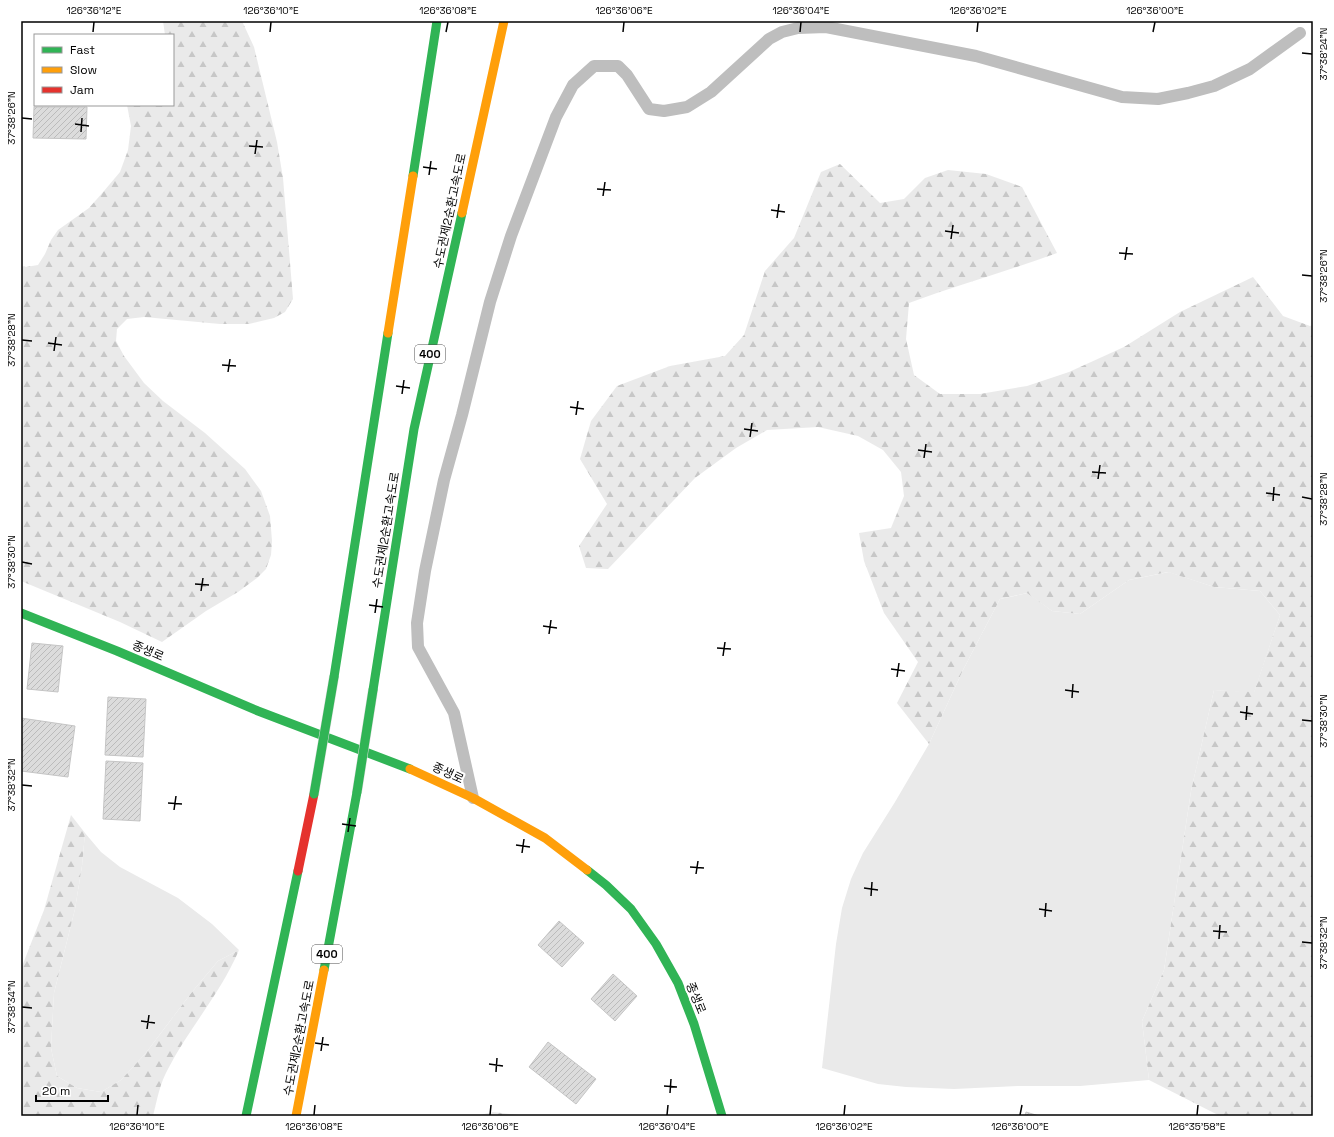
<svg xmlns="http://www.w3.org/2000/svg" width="1334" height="1137" font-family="'Space Grotesk','Noto Sans KR',sans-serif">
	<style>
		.green { fill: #eaeaea }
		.forest { fill: url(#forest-firs) }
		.building { fill: url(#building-hatch); stroke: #c5c5c5 }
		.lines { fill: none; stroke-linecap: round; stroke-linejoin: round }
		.lane { stroke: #bebebe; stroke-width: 12 }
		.fast { stroke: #30b455; stroke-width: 9 }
		.slow { stroke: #ff9f0a; stroke-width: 9 }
		.jam { stroke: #e5322d; stroke-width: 9 }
		.fast-bridge-casing { stroke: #dbdbdb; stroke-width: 10; stroke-linecap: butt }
		.fast-bridge { stroke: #30b455; stroke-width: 9 }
		.ticks { fill: none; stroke: #000; stroke-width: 1.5 }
		.labels { text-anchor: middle; stroke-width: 4; stroke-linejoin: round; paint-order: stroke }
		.shield { fill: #fff; stroke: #4c4c4c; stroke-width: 1 }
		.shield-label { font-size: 11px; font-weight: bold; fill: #000 }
		.street-label { font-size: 12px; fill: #000; stroke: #fff }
		.neatline { fill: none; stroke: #000; stroke-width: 1.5 }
		.ticks-label { font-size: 10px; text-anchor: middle; fill: #000 }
	</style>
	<defs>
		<pattern id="forest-firs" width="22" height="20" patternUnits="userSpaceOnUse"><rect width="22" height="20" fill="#eaeaea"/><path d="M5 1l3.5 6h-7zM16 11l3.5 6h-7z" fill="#c7c7c7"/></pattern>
		<pattern id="building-hatch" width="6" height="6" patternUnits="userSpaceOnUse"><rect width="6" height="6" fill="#dcdcdc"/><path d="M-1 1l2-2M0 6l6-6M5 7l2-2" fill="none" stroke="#bbb"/></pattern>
	</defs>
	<rect width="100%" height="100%" fill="#fff"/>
	<!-- green -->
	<path class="green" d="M1169 572 1214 587 1260 591 1280 615 1254 693 1214 690 1191 791 1164 970 1142 1021 1149 1080 1080 1086H1018L954 1089 906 1087 878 1084 822 1068 836 944 842 908 851 879 863 853 895 802 929 744 963 670 1000 599 1028 593 1052 611 1080 614 1129 580Z
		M85 833 101 852 120 867 178 898 212 924 239 950 218 961 192 992 145 1054 121 1080 101 1092 77 1088 57 1076 51 1048 54 993 75 909 82 866Z"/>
	<!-- forest -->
	<path class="forest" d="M163 21H242L254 47 277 142 283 178 293 299 285 312 274 318 249 324H220L144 317 127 319 117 329 116 341 124 356 144 383 163 401 205 433 245 469 261 491 270 516 272 541 271 555 266 569 257 578 238 592 206 611 162 642 120 622 21 581V266L26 267 38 265 45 254 51 240 58 230 89 208 104 191 120 172 128 150 131 126 127 105H173V35H165Z
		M840 164 880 203 904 199 925 178 948 170 986 174 1022 187 1057 253C1008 271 958 285 909 303L906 339 914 375 940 394H980L1027 386 1069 372 1124 347 1180 312 1253 277 1283 316 1310 326 1313 325V1116H1220L1149 1080 1142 1021 1164 970 1191 791 1214 690 1254 692 1280 615 1260 591 1214 587 1168 572 1129 580 1080 614 1052 611 1027 593 1000 599 963 670 929 744 897 703 918 662 884 613 864 561 859 533 891 528 904 496 901 472 883 450 858 436 818 427 767 430 736 448 695 478 608 569 586 568 579 546 607 504 580 459 591 421 617 386 670 366 725 356 744 335 765 271 794 238 821 172Z
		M71 815 85 833 82 866 75 909 54 993 51 1048 57 1076 77 1088 101 1092 121 1080 145 1054 192 992 218 961 239 950C221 993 189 1028 168 1069 160 1083 157 1100 153 1116H21V969L44 910Z
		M493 1112 527 1116H475Z"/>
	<!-- building -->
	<path class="building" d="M34 107H87L86 139 33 138Z
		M32 643 63 646 58 692 27 689Z
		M108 697 146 699 143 757 105 755Z
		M21 718 75 726 68 777 21 771Z
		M106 761 143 763 140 821 103 819Z
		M559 921 584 943 562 967 538 945Z
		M613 974 637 996 615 1021 591 999Z
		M548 1042 596 1079 576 1104 529 1067Z
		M1026 1112 1039 1116H1025Z"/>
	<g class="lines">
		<!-- lane -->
		<path class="lane" d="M473 798 454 713 418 647 417 623 425 571 444 480 462 415 490 302 511 236 556 117 573 85 594 66H618L627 75 649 109 664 111 687 107 711 92 769 39 782 32 798 28 826 27 976 56 1122 97 1158 99 1188 93 1214 86 1250 69 1300 33"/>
		<!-- fast -->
		<path class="fast" d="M413 176 437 21
			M21 613 117 651 258 711 410 769
			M334 677 388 333
			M373 690 414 429 462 213
			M587 870 606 885 631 909 656 944 678 983 694 1024 722 1116
			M324 970 357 792
			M246 1116 298 871"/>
		<!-- slow -->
		<path class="slow" d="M462 213 504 21
			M388 333 413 176
			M410 769 473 798 545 838 587 870
			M296 1116 324 970"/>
		<!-- jam -->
		<path class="jam" d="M298 871 314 794"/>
		<!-- fast-bridge casing -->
		<g class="fast-bridge-casing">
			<path id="fast-bridge" d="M357 792 373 690
				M314 794 334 677"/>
		</g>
		<!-- fast-bridge -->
		<use href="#fast-bridge" class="fast-bridge"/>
	</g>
	<!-- ticks -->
	<path class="ticks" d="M93 32 94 22M270 32 271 22M446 32 448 22M623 32 624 22M800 32 801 22M977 32 978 22M1153 32 1155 22M1302 53 1312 54M22 118 32 119M75 124 89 126M81 132 82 118M249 146 263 147M255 154 257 140M423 167 437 169M429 175 431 161M597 189 611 190M603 196 605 182M771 210 785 212M777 218 779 204M945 231 959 233M951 239 953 225M1119 253 1133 254M1125 260 1127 247M1302 275 1312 276M22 340 32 341M48 343 62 345M54 351 56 337M222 365 236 366M228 372 230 359M396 386 410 388M402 394 404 380M570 407 584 409M576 415 578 401M744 429 758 431M750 437 752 423M918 450 932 452M924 458 926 444M1092 472 1106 473M1098 479 1100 465M1266 493 1280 495M1302 497 1312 499M1273 501 1274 487M22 562 32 564M195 584 209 585M201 591 203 578M369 605 383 607M375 613 377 599M543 626 557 628M549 634 551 620M717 648 731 649M723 656 725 642M891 669 905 671M897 677 899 663M1065 690 1079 692M1072 698 1073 684M1240 712 1253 714M1246 720 1247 706M1302 720 1312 721M22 785 32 786M168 803 182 804M174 810 176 796M342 824 356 826M348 832 350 818M516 845 530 847M522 853 524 839M690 867 704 868M696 874 698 861M864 888 878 890M871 896 872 882M1039 909 1052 911M1045 917 1046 903M1213 931 1227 932M1219 939 1220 925M1302 942 1312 943M22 1007 32 1008M141 1021 155 1023M147 1029 149 1015M315 1043 329 1045M321 1051 323 1037M489 1064 503 1066M496 1072 497 1058M664 1086 677 1087M670 1093 671 1079M137 1115 138 1105M314 1115 315 1105M490 1115 491 1105M667 1115 668 1105M844 1115 845 1105M1020 1115 1022 1105M1197 1115 1198 1105"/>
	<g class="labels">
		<!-- shield labels -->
		<g class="shield">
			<rect x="415" y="345" width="30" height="18" rx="3"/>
			<rect x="312" y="945" width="30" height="18" rx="3"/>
		</g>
		<g class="shield-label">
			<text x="430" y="358">400</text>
			<text x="327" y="958">400</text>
		</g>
		<!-- street labels -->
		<g class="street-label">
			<text transform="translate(450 211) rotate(-78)" y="4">수도권제2순환고속도로</text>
			<text transform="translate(386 530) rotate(-81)" y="4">수도권제2순환고속도로</text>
			<text transform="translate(148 651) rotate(23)" y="4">종생로</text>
			<text transform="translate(448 773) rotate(25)" y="4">종생로</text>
			<text transform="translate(696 998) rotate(68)" y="4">종생로</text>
			<text transform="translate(299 1038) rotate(-79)" y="4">수도권제2순환고속도로</text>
		</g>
	</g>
	<!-- border -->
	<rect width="1334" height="1137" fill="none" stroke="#ffffff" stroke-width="44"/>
	<!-- legend -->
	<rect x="34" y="34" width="140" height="72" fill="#ffffff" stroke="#999999"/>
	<rect x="42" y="47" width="20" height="6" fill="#30b455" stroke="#999999"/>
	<text x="70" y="54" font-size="12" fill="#000000">Fast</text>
	<rect x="42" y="67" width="20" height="6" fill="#ff9f0a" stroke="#999999"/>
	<text x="70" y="74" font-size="12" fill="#000000">Slow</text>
	<rect x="42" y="87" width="20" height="6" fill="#e5322d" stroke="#999999"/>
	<text x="70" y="94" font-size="12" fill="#000000">Jam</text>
	<!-- scale -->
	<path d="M36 1095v6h72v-6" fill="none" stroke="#000000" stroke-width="2"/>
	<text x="42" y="1095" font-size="12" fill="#000000" stroke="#ffffff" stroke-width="3" paint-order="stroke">20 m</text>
	<rect x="22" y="22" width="1290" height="1093" class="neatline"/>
	<g class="ticks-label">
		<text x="94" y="14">126°36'12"E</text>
		<text x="271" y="14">126°36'10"E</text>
		<text x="448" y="14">126°36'08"E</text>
		<text x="624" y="14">126°36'06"E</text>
		<text x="801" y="14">126°36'04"E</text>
		<text x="978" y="14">126°36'02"E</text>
		<text x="1155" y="14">126°36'00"E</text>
		<text transform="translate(1323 54) rotate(-90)" y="4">37°38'24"N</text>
		<text transform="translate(11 118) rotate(-90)" y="4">37°38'26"N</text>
		<text transform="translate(1323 276) rotate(-90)" y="4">37°38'26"N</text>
		<text transform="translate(11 340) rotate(-90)" y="4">37°38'28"N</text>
		<text transform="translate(1323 499) rotate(-90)" y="4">37°38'28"N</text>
		<text transform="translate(11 562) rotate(-90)" y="4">37°38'30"N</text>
		<text transform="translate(1323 721) rotate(-90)" y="4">37°38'30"N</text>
		<text transform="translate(11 785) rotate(-90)" y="4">37°38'32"N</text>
		<text transform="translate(1323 943) rotate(-90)" y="4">37°38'32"N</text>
		<text transform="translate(11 1007) rotate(-90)" y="4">37°38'34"N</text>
		<text x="137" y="1130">126°36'10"E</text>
		<text x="314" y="1130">126°36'08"E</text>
		<text x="490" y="1130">126°36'06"E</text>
		<text x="667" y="1130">126°36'04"E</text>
		<text x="844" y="1130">126°36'02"E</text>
		<text x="1020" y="1130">126°36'00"E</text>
		<text x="1197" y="1130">126°35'58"E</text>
	</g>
</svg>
